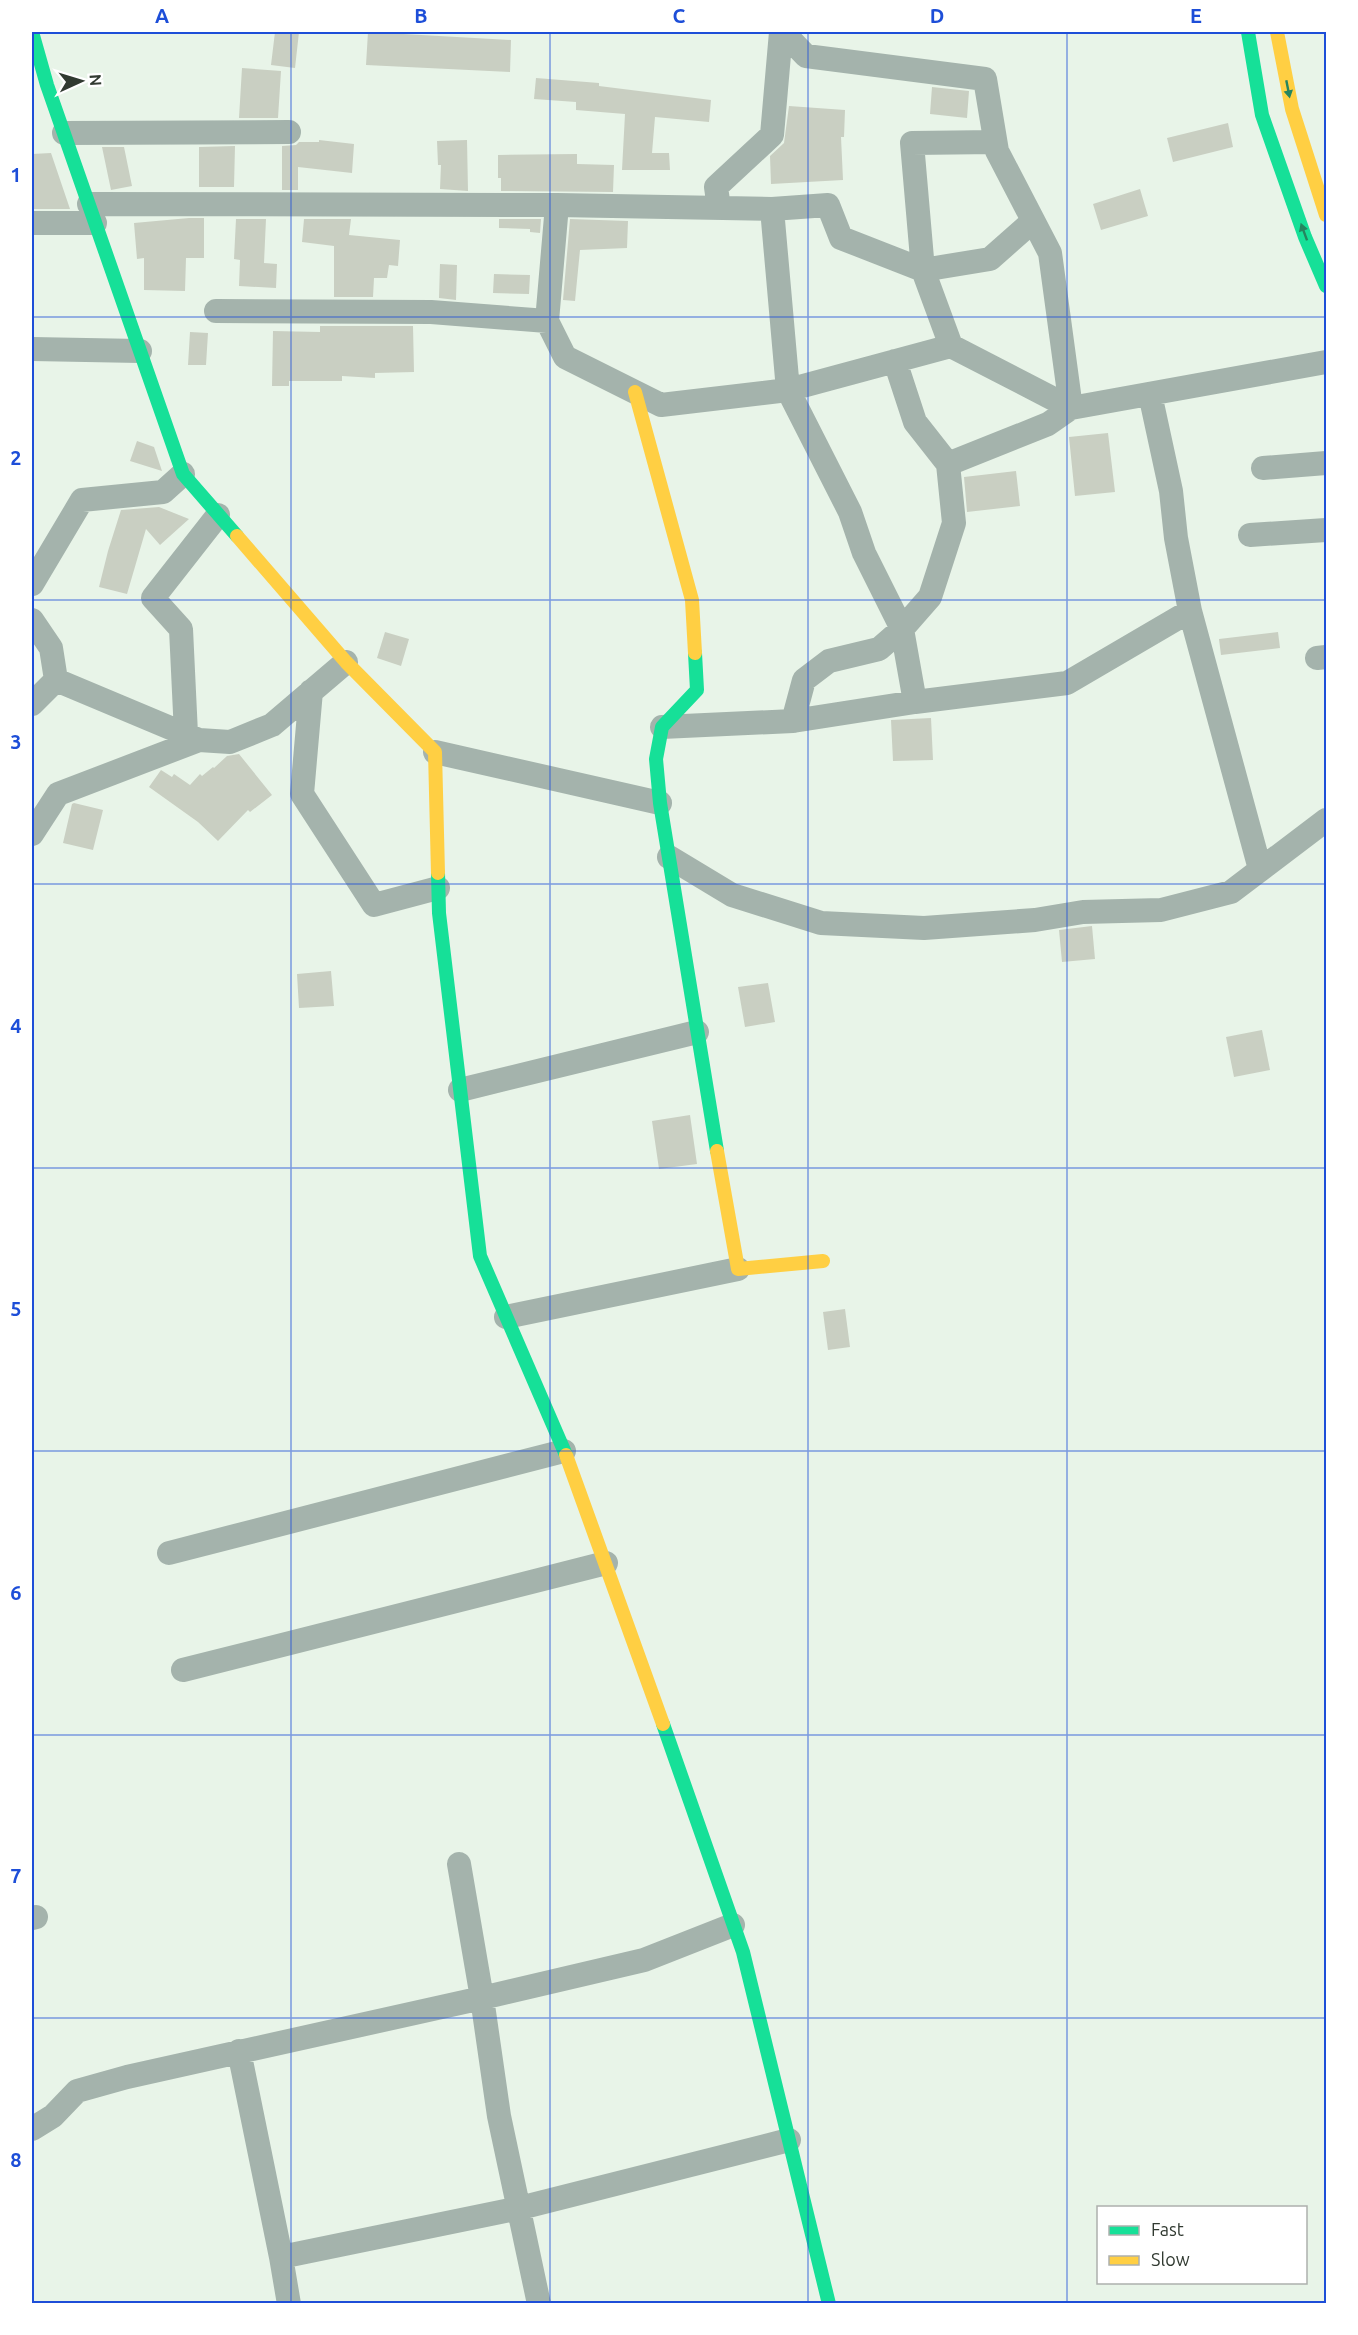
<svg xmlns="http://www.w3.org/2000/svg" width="1358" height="2335" font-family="Ubuntu,sans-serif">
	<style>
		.building { fill: #c9cfc2 }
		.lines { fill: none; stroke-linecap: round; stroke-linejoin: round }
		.street { stroke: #a4b3ac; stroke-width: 24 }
		.fast { stroke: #16e098; stroke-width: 14 }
		.slow { stroke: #ffcf43; stroke-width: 14 }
		.oneway { fill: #25855f }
		.grid { fill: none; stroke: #1d4ed8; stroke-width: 1.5; stroke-opacity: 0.55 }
		.neatline { fill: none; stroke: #1d4ed8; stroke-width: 2 }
		.grid-label { font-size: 20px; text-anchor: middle; font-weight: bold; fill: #1d4ed8 }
	</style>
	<rect width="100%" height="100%" fill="#e8f4e8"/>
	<!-- building -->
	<path class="building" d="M275 32H299L295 68 271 65Z
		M368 32 511 40 510 72 366 65Z
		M242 68 281 71 278 118H239Z
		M536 78 599 83V86L711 100 709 122 655 117 652 153H669L670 170H622L625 114 576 110V102L534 99Z
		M932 87 969 91 967 118 930 114Z
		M789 106 845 110 844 137H841L843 180 771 184 770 156 784 143Z
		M1228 123 1233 147 1173 162 1167 138Z
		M319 140 354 144 352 173 298 167V190H282V146L296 145 299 142H319Z
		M467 140 468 191 440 189 441 165H438L437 141Z
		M235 146 234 187H199V147Z
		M102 147H124L132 186 111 190Z
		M51 153 70 209H32V154Z
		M577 154V164L614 165 613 192 501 191V178H498V155Z
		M1140 189 1148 216 1101 230 1093 204Z
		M189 218H204V258H186L185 291 144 290V258L137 259 134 223Z
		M236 219H266L264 263 277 264 276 288 239 286 240 260 234 259Z
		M304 219H351L349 235 400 240 398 266 389 265 387 278H374L373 297H334V246L302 242Z
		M499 219H541L540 233 530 232V229L499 228Z
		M570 219 628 221 627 248 580 250 575 301 563 300Z
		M440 264 457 265 456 300 439 298Z
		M494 274 530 275 529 294 493 293Z
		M320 326H413L414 372 375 373V378L342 376V381H289V386H272L273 331 320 332Z
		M190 332 208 333 206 365H188Z
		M1108 433 1115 492 1075 496 1069 437Z
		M137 441 154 447 162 471 130 461Z
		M1016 471 1020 506 967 512 964 477Z
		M159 507 189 519 160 545 146 529 127 594 99 587 108 551 121 510Z
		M385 632 409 639 401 666 377 658Z
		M1278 632 1280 648 1221 655 1219 639Z
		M931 718 933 760 893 761 891 720Z
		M239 754 272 795 250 812 248 810 218 841 198 822 149 787 161 770 172 777 174 774 190 785 200 774 202 776 213 767 214 768 227 756Z
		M74 803 103 810 93 850 63 843 72 804Z
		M1092 926 1095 959 1062 962 1059 930Z
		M331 971 334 1006 299 1008 297 974Z
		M768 983 775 1022 745 1027 738 987Z
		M1262 1030 1270 1070 1234 1077 1226 1037Z
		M690 1115 697 1164 659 1169 652 1121Z
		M845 1309 850 1347 828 1350 823 1312Z"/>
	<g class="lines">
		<!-- street -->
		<path class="street" d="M783 32 806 56 985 79 997 151 1050 253 1071 408 1326 362
			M64 133 289 132
			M995 142 912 143 923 270 990 259 1033 221
			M89 204 557 205 547 321 431 312 216 311
			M719 208 716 187 772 135 781 32
			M772 209 828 205 841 238 923 270 951 346
			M32 223H95
			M547 321 565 357 661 405 788 390 772 209 557 205
			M32 349 140 351
			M1150 394 1171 491 1176 538 1190 611
			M1263 468 1326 463
			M1250 535 1326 530
			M32 584 82 500 163 492 183 474
			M32 620 51 648 56 680 199 740 230 742 272 725 346 662
			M1317 658 1326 657
			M311 691 302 794 374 905 438 888
			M915 702 902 629 864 553 850 512 788 390 951 346 1071 408 1048 424 948 464
			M32 704 56 680
			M793 721 804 680 829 661 879 649 902 629 930 597 954 523 948 464 915 422 895 361
			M662 727 793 721 915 702 1067 683 1190 611 1260 869
			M186 734 181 629 153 598 218 515
			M435 752 660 803
			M32 834 58 794 199 740
			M669 857 732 895 821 923 924 928 1035 920 1083 912 1161 910 1231 892 1326 820
			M460 1090 697 1032
			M506 1317 738 1269
			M169 1553 564 1451
			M183 1670 606 1563
			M459 1864 482 1998 499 2116 539 2304
			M32 1918 36 1917
			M239 2051 281 2257
			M32 2129 53 2116 77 2091 127 2077 482 1998 644 1960 733 1925
			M289 2304 281 2257 520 2208 789 2140"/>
		<!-- fast -->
		<path class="fast" d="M32 32 47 85 183 474 237 536
			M1248 32 1262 115 1305 237 1326 286
			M695 653 697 690 662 727 656 759 660 803 717 1151
			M438 873 439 913 480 1256 566 1455
			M663 1724 743 1952 829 2304"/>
		<!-- slow -->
		<path class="slow" d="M1277 32 1292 109 1326 215
			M635 392 692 600 695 653
			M237 536 346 662 435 752 438 873
			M717 1151 738 1269 823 1261
			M566 1455 663 1724"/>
	</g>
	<!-- one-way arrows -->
	<defs><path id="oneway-solid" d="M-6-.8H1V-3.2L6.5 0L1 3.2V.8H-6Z" transform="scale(1.5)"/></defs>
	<g class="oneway">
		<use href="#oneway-solid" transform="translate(1288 89) rotate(79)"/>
		<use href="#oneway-solid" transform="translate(1304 232) rotate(-110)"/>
	</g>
	<!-- grid -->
	<path class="grid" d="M291 32V2304M550 32V2304M808 32V2304M1067 32V2304M32 317H1326M32 600H1326M32 884H1326M32 1168H1326M32 1451H1326M32 1735H1326M32 2018H1326"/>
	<!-- border -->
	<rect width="1358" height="2335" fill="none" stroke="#ffffff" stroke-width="66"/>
	<!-- legend -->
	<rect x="1097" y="2206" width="210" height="78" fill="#ffffff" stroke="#adb0ad" stroke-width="1.5"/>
	<rect x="1109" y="2226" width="30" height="9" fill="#16e098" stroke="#adb0ad" stroke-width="1.5"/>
	<text x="1151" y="2236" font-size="18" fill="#313a31">Fast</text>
	<rect x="1109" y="2256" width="30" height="9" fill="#ffcf43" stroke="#adb0ad" stroke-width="1.5"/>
	<text x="1151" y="2266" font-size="18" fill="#313a31">Slow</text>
	<!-- north arrow -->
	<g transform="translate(81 81) rotate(86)" stroke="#ffffff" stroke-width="4.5" paint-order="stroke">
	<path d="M0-4.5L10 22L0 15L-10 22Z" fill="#313a31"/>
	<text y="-9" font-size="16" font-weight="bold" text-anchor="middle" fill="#313a31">N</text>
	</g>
	<rect x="33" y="33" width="1292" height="2269" class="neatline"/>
	<g class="grid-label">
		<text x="162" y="23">A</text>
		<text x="421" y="23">B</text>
		<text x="679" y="23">C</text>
		<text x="937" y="23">D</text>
		<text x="1196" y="23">E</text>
		<text x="16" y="182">1</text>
		<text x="16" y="465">2</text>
		<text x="16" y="749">3</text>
		<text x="16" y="1033">4</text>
		<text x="16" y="1316">5</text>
		<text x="16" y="1600">6</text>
		<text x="16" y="1883">7</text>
		<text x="16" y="2167">8</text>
	</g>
</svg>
